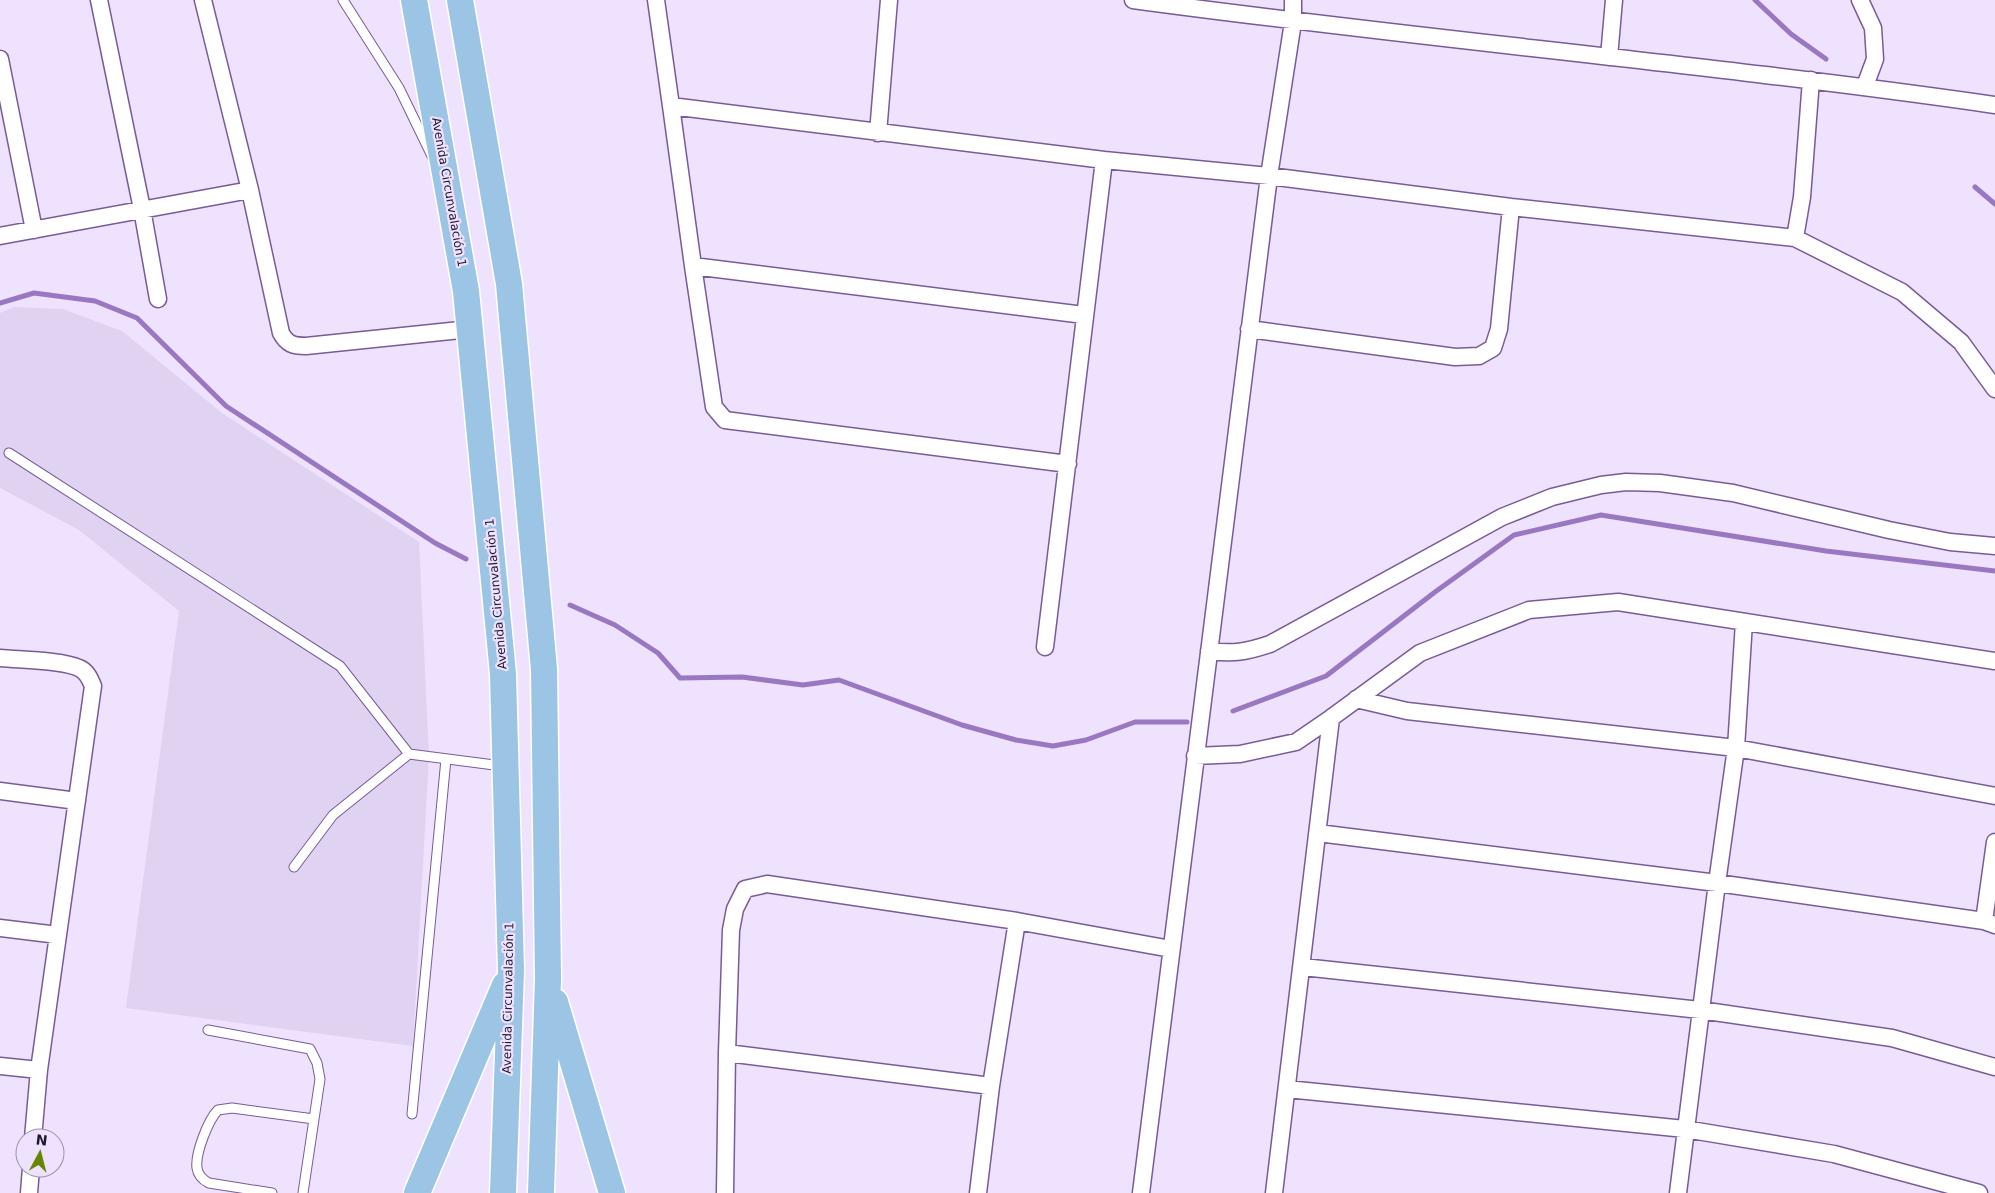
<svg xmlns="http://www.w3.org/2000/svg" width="1995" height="1193" font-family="'DejaVu Sans',sans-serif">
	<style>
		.built { fill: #e0d3f1 }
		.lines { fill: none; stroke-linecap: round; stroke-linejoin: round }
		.stream { stroke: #9a78c1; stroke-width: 5 }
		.service-casing { stroke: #785b98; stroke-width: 11 }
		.minor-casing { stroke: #785b98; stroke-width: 19 }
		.primary-casing { stroke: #fff; stroke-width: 29 }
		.service { stroke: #fff; stroke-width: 9 }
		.minor { stroke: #fff; stroke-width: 16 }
		.primary { stroke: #9bc4e5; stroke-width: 26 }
		.labels { text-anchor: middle; stroke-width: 4.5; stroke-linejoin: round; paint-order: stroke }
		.street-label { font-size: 12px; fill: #231730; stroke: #eee2fe }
	</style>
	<rect width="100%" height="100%" fill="#eee2fe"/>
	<!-- built -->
	<path class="built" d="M14 307 63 309 122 331 222 413 419 542 429 756 413 1046 126 1008 179 611 79 530 0 488V313Z"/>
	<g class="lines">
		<!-- stream -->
		<path class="stream" d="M1755 0 1791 34 1826 59
			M1975 187 1995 204
			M0 303 34 293 95 301 137 318 226 406 435 543 466 559
			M570 605 615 625 658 653 680 678 742 677 803 685 839 680 962 725 1016 740 1053 746 1086 740 1135 722H1187
			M1233 711 1326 676 1435 592 1514 535 1601 515 1826 551 1995 571"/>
		<!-- service casing -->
		<g class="service-casing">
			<path id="service" d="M343 0 399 88 432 156
				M9 453 340 666 409 754 502 766
				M294 867 333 815 409 754
				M208 1030 310 1049 317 1063 320 1079 303 1193
				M412 1114 446 759
				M272 1193 209 1183C203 1180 198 1175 197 1168 195 1154 208 1120 218 1110L232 1108 314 1119"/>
		</g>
		<!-- minor casing -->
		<g class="minor-casing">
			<path id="minor" d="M99 0 142 209 158 299
				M203 0 250 190 281 333C287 344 293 346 306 346L470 329
				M656 0 671 106 1104 160 1045 647
				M1133 0C1420 39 1709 64 1995 105
				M1860 0 1873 28 1875 59 1865 86
				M1609 57 1614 0
				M0 59 34 230
				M671 106 693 266 1084 315
				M878 133 889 0
				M1104 160 1269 176 1511 207
				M0 236 250 190
				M1795 238 1902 292 1961 342 1995 389
				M693 266 714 407 725 420 1068 464
				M1249 329 1455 357 1479 356 1493 348 1499 329 1511 207 1795 238 1802 197 1811 80
				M1209 651C1234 654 1246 652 1270 644L1502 517 1552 497 1601 485 1626 482 1660 483 1733 493 1889 530 1950 542 1995 546
				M0 658C20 660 62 660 79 668 87 671 90 679 93 686L39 1070 33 1138
				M1356 699 1407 711 1736 748 1995 796
				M1195 756 1240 754 1296 742 1331 718
				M0 791 77 801
				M1318 833 1717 883 1984 921 1995 925
				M1984 921 1995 842
				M0 928 58 935
				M1303 967 1700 1010 1892 1038 1995 1067
				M727 1053 991 1086
				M0 1066 39 1070
				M1287 1089 1685 1129 1834 1154 1979 1193
				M29 1193 31 1168
				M725 1193 727 1053 731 930 735 909 745 889 767 884 1017 921 1171 949
				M978 1193 991 1086 1017 921
				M1141 1193 1269 176 1293 22V0
				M1274 1193 1331 718 1420 653 1529 610 1618 602 1995 661
				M1678 1193 1717 883 1736 748 1744 622"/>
		</g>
		<!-- primary casing -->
		<g class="primary-casing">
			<path id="primary" d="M414 0 466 291 503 674 511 970 503 1193
				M460 0 509 284 544 669 548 979 541 1193
				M555 1002 612 1193
				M417 1193 505 985"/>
		</g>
		<!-- service -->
		<use href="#service" class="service"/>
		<!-- minor -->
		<use href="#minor" class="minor"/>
		<!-- primary -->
		<use href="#primary" class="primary"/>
	</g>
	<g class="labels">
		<!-- street labels -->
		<g class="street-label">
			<text transform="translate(449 192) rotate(80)" y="4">Avenida Circunvalación 1</text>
			<text transform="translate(496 594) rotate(-95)" y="4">Avenida Circunvalación 1</text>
			<text transform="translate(508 998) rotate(-89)" y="4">Avenida Circunvalación 1</text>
		</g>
	</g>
	<!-- north arrow -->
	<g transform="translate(40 1153) rotate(7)"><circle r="24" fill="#eee2fe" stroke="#9d91ac"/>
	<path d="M0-4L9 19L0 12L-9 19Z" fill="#678703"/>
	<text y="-8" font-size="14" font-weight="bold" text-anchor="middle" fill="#231730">N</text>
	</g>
</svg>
